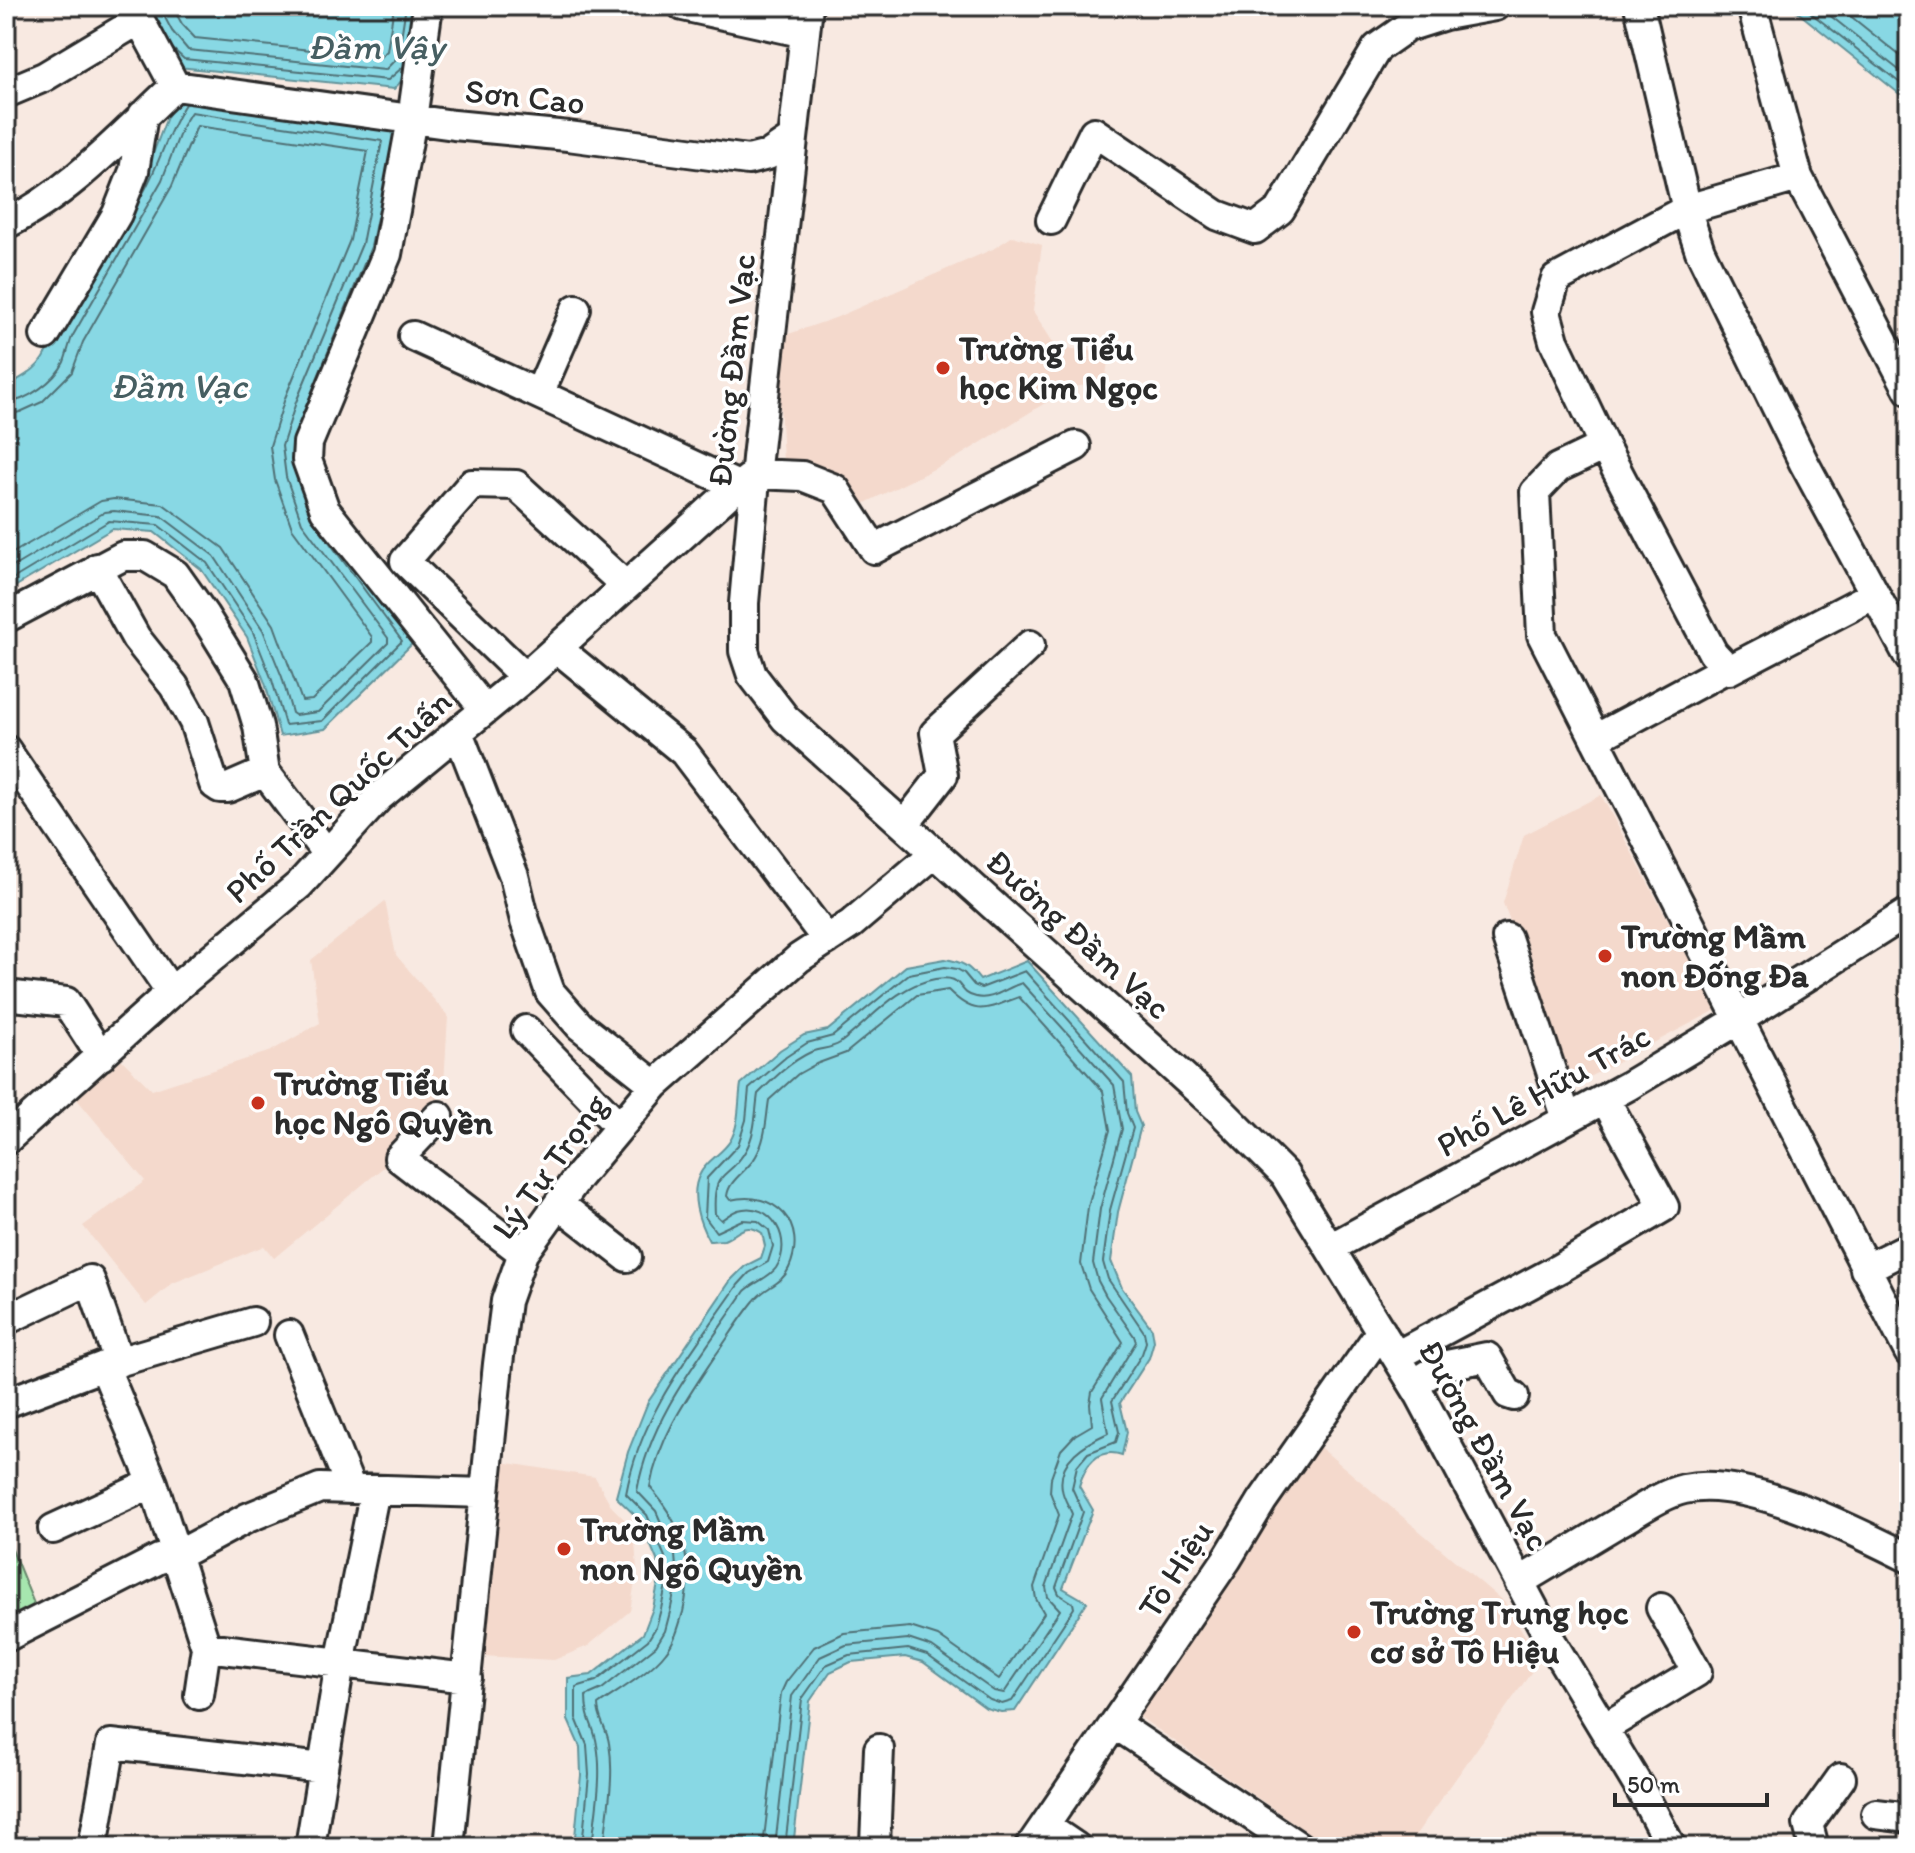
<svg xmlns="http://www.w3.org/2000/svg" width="1915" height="1853" font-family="Itim,sans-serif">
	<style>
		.built { fill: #f4d9cc }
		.green { fill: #a6e6af; stroke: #68886d; stroke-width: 2 }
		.water { fill: #88d8e4; stroke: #63939a; stroke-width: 2 }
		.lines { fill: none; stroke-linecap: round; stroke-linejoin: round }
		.shore { stroke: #507075; stroke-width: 2 }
		.minor-casing { stroke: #2b2b2b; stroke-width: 34 }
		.minor { stroke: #fff; stroke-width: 28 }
		.poi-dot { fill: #c8321e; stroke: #fff; stroke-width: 3 }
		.labels { text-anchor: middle; stroke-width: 7; stroke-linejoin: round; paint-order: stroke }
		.street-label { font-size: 34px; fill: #2b2b2b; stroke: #fff }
		.poi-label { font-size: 34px; font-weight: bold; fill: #2b2b2b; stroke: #fff; text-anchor: start }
		.water-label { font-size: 36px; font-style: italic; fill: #475f62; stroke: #fff }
	</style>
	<rect width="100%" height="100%" fill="#f8e9e1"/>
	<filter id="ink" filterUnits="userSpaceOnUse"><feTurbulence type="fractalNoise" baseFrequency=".0125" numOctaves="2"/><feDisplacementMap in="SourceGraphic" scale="16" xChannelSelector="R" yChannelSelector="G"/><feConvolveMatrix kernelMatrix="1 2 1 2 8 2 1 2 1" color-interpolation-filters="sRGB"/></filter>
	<g filter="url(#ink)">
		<!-- built -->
		<path class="built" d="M1013 236 1042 245 1033 311 1056 347 1109 353 1105 383 1071 387 956 458 853 509 820 467 783 462 777 338 835 318 993 249Z
			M1601 795 1716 1010 1572 1086 1503 903 1524 835Z
			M385 901 396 955 448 1016 444 1084 431 1115 385 1166 274 1258 264 1246 173 1283 146 1305 83 1226 145 1181 71 1092 117 1055 152 1090 271 1051 320 1023 311 960Z
			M1315 1443 1505 1603 1540 1660 1407 1847H1329L1131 1711Z
			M502 1462 595 1477 612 1507 634 1529 637 1569 630 1611 588 1646 554 1660 482 1656Z"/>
		<!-- green -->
		<path class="green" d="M6 1535 37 1611 6 1627Z"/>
		<!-- water -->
		<path class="water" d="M139 6H424L415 66 394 89 178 67Z
			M1790 6H1909V99L1902 96Z
			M183 92 400 124 379 249 299 446 414 642 325 729 280 736 265 683 247 637 201 569 154 532 112 529 6 592V386C37 371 45 362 55 330L146 172 167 117Z
			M945 959C963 962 969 966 980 980L1027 961 1132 1077 1135 1112 1141 1126 1118 1212 1111 1261 1122 1288 1152 1329 1154 1341 1149 1358 1120 1403 1127 1432 1122 1455C1098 1447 1085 1465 1079 1486L1093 1510 1063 1588 1087 1602 1015 1711 1001 1712 986 1708 923 1662 905 1657 851 1662 830 1672 810 1701 793 1847H574L581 1775 580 1747 568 1720V1678L591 1675 643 1634 653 1608 659 1579 657 1560 640 1520 616 1497 628 1452 648 1402 731 1280 745 1266 761 1258 765 1246 762 1233C744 1221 739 1234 724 1240 723 1240 710 1241 709 1241 699 1223 689 1194 700 1174 706 1161 723 1153 730 1141 740 1125 738 1102 741 1084L780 1050 804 1035 828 1030 906 966Z"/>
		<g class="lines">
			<!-- shore -->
			<path class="shore" d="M159 6 172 31 188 50 385 70 398 57 406 6
				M172 6 182 24 195 38 380 57 387 51 394 6
				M1802 6 1909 90
				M1818 6 1909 78
				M1838 6 1909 63
				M172 48 184 59 388 80 403 67
				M142 195C159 166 167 132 185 104
				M6 403C27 401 55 381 64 362 67 354 69 345 72 337L162 180 183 125 191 112 382 141 362 244 296 402 282 446 286 477 302 523 388 638V643L318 712 295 715 292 713 282 677 263 630 214 556 161 516 114 511 105 512 6 571
				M6 415 20 412 42 402 72 372 83 342 172 186 197 126 368 151 350 240 285 398 270 446 275 480 292 528 372 637V642L312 700 302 701 274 625 223 548 163 504 114 499 101 501 6 557
				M302 416 371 247 377 218
				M6 583 109 521 158 525 207 563 253 632 272 680 285 725 322 721 402 641 310 516
				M582 1847 589 1775 587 1745 576 1718V1687L596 1681 648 1640 656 1627 661 1609 667 1580 665 1557 647 1515 626 1494C641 1412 692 1352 738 1285L749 1273 768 1262 773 1246 769 1230 758 1221 742 1220 716 1232 705 1217 707 1178 738 1145 746 1120 749 1089 786 1057 807 1043 833 1036 909 974 945 967 957 969 964 973 974 985 981 988 1025 971 1124 1082 1127 1113 1133 1128 1110 1210 1103 1262 1108 1279 1144 1332 1146 1342 1142 1354 1112 1401 1119 1432 1116 1442 1088 1453 1077 1466 1072 1488 1083 1512 1056 1587 1059 1594 1073 1603 1074 1608 1012 1701 1002 1704 990 1700 927 1655 908 1649 849 1655 826 1665 802 1699 785 1847
				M592 1847C595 1814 603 1778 597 1745 594 1724 586 1721 586 1696L602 1689 656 1646 665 1631 670 1612 677 1580 675 1555 656 1511 637 1491C651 1414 703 1354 745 1291 754 1282 769 1278 776 1268 794 1241 772 1200 738 1210 732 1212 726 1217 721 1220L715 1214C712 1167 728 1182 746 1150 756 1132 755 1113 758 1094 773 1079 791 1061 811 1052 821 1048 831 1049 840 1043 871 1020 895 986 935 979 966 974 955 993 976 997 993 1001 1007 987 1022 983L1114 1085 1122 1129 1100 1209 1093 1263 1098 1281 1106 1296 1134 1336 1136 1342 1102 1398 1108 1433C1086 1443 1057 1459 1062 1489 1063 1498 1069 1506 1072 1514L1046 1587 1048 1597 1060 1610 1004 1693 994 1691 932 1647 908 1639 846 1645 820 1657 792 1696 775 1847
				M604 1847C607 1813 615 1777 609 1743 607 1729 598 1719 598 1705 618 1691 651 1672 666 1652 675 1641 679 1626 683 1612 695 1562 683 1526 650 1487 659 1437 687 1398 715 1356 728 1338 740 1318 754 1301 764 1287 782 1285 789 1268 808 1225 776 1189 730 1200L727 1196C729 1179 748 1171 756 1156 766 1139 766 1119 769 1100L798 1074 816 1064 846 1053 917 995 948 990C976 1018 986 1009 1019 997L1103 1091 1110 1130 1088 1207 1081 1264 1089 1289 1123 1342 1092 1392 1090 1404 1092 1425 1075 1435 1061 1450 1051 1478 1050 1492 1059 1515 1034 1587 1036 1599 1044 1613 999 1679 938 1636 910 1627 844 1633 814 1647 786 1682 781 1693 763 1847"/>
			<!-- minor casing -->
			<g class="minor-casing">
				<path id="minor" d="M132 6 175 86
					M428 6 412 119 387 254 308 443 307 460 325 510 485 710
					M683 6 805 33
					M808 6 757 458 744 603V651L752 675 785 718 1217 1107 1284 1174 1420 1395 1551 1641 1642 1792 1671 1847
					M1639 6 1689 218 1700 251 1804 463 1909 657
					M1752 6 1798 177
					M6 93 44 77 139 20
					M1051 220 1094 132 1217 215 1255 229 1280 210 1377 48 1407 27 1445 15 1495 6
					M6 224C71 192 122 135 175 86L454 125 568 136 748 160 768 155 793 138
					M45 335 117 214 134 171 143 115
					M413 336 740 487
					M1909 390 1798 177 1687 209 1556 279 1546 312 1554 341 1604 446 1558 468 1535 492 1542 635 1909 1352
					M539 394 576 309
					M1604 446 1713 653 1729 670 1875 594
					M97 568 136 638 174 686 194 722 214 784 220 788H228L265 772
					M6 618 123 556H145L175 574 204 615 244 680 258 726 265 772 327 854
					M557 648 684 752 827 940
					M525 677 405 561 472 484 516 485 626 586
					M458 732 514 876 525 921 550 992 580 1026 655 1085
					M1595 739 1727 668
					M6 750 171 992
					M904 825 943 775 935 733 1030 645
					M1507 938 1567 1119
					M6 995 66 1002 101 1056
					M526 1030 620 1127
					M439 1116 399 1158 523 1253
					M6 1140 171 992 299 885 379 797 525 677 725 497 755 474 802 476 835 489 874 549 1076 446
					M559 1204 627 1257
					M1330 1248 1628 1086 1740 1019 1909 912
					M1865 1269 1909 1247
					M6 1320 90 1280 119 1362
					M289 1335 351 1489
					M1396 1356 1560 1268 1664 1207 1605 1099
					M104 1366 153 1483 206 1647 199 1695
					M1414 1384 1442 1366 1487 1357 1508 1394 1514 1396
					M6 1403 104 1366 253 1322
					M53 1529 153 1483
					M1519 1582C1552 1562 1586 1542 1619 1522 1639 1511 1662 1494 1684 1489 1747 1475 1853 1530 1909 1558
					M6 1637 159 1559 178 1555 247 1518 320 1488 485 1493
					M206 1647 467 1678
					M1115 1724 1299 1847
					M1604 1728 1697 1672 1661 1608
					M879 1749 875 1843 880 1847
					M1876 1814 1909 1818
					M1045 1826 1076 1847
					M93 1847 111 1744 323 1768
					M310 1847 340 1663 375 1490
					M449 1847 498 1364 506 1301 523 1253 578 1177 655 1085 799 958 851 924 935 853
					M1030 1847 1227 1559 1262 1501 1381 1331
					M1814 1847 1808 1824 1841 1778"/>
			</g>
			<!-- minor -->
			<use href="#minor" class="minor"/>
		</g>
	</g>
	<!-- markers -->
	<g class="poi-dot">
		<circle cx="943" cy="368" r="8"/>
		<circle cx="1605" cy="956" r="8"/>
		<circle cx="258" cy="1103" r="8"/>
		<circle cx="564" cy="1549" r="8"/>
		<circle cx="1354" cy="1632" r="8"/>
	</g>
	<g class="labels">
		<!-- street labels -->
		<g class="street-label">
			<text transform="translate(525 96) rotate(6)" y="12">Sơn Cao</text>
			<text transform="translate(731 370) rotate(-84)" y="12">Đường Đầm Vạc</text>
			<text transform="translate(338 796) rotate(-43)" y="12">Phố Trần Quốc Tuấn</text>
			<text transform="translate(1079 934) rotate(42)" y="12">Đường Đầm Vạc</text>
			<text transform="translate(1543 1090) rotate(-29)" y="12">Phố Lê Hữu Trác</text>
			<text transform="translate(549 1166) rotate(-54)" y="12">Lý Tự Trọng</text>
			<text transform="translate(1485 1445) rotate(61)" y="12">Đường Đầm Vạc</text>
			<text transform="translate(1175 1569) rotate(-57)" y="12">Tô Hiệu</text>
		</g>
		<!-- poi labels -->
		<g class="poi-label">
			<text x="959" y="360">Trường Tiểu<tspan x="959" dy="39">học Kim Ngọc</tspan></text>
			<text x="1621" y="948">Trường Mầm<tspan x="1621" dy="39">non Đống Đa</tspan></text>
			<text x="274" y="1095">Trường Tiểu<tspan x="274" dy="39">học Ngô Quyền</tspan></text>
			<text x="580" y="1541">Trường Mầm<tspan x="580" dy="39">non Ngô Quyền</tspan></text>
			<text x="1370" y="1624">Trường Trung học<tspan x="1370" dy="39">cơ sở Tô Hiệu</tspan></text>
		</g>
		<!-- water labels -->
		<g class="water-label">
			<text x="376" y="59">Đầm Vậy</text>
			<text x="179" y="398">Đầm Vạc</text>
		</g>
	</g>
	<!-- margin -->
	<rect width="1915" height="1853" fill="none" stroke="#fff" stroke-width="32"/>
	<rect x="16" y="16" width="1883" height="1821" fill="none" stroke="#2b2b2b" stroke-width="3" filter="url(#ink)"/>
	<!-- scale -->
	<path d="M1615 1793v12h152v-12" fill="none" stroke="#2b2b2b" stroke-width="4"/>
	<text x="1627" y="1793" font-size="24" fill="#2b2b2b" stroke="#ffffff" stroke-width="6" paint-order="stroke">50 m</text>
</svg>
